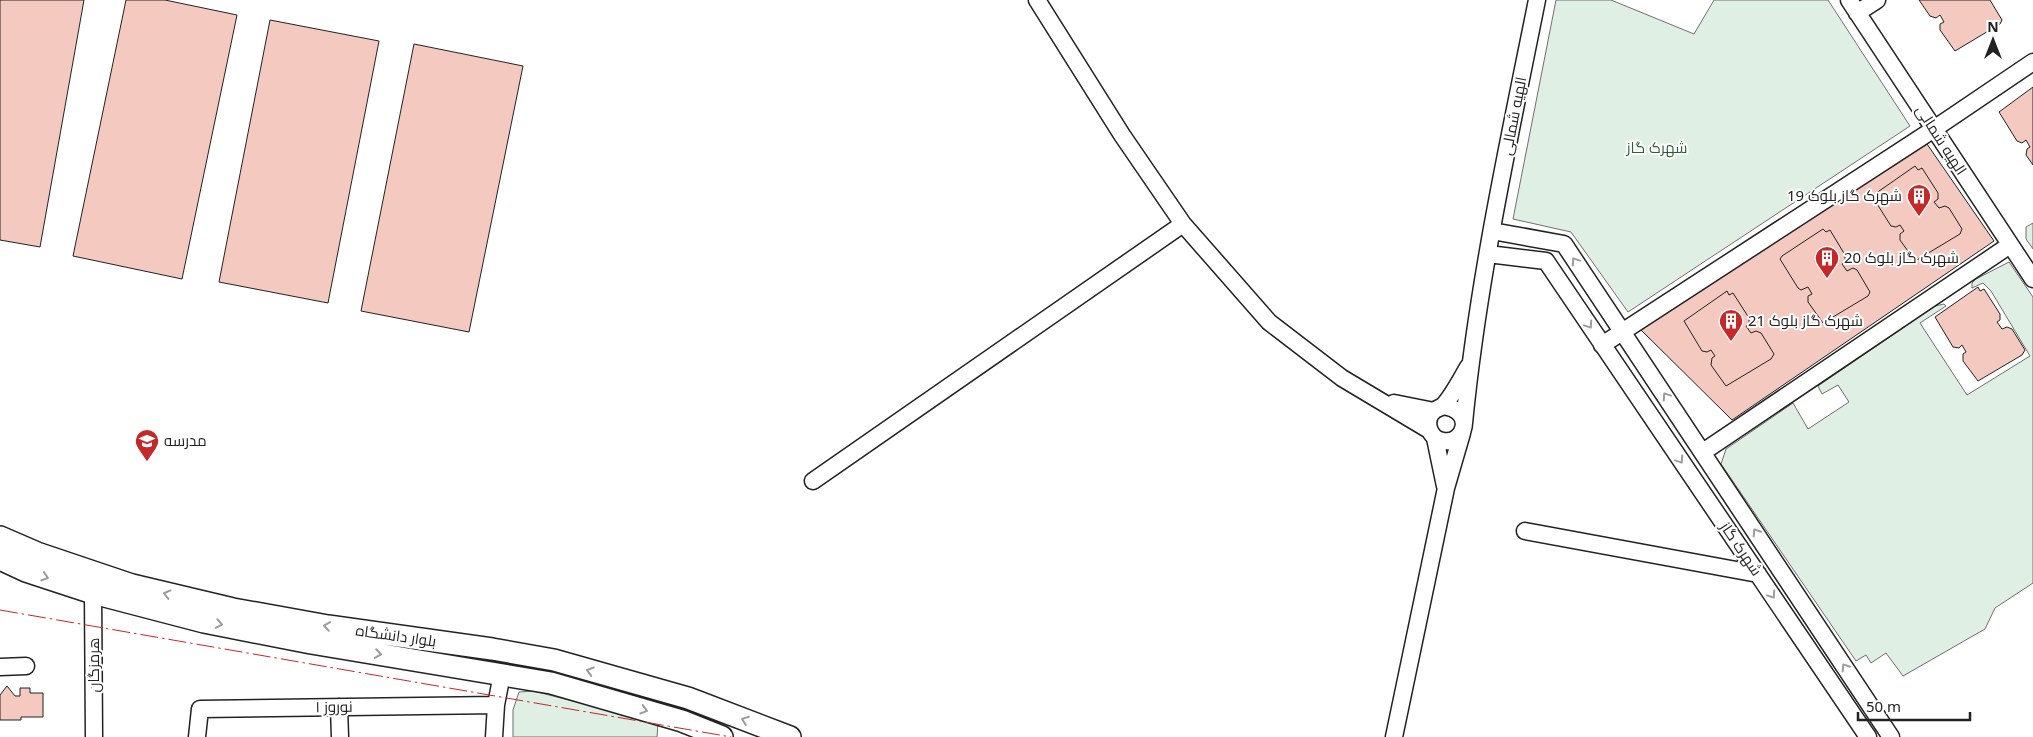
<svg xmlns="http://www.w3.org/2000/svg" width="2033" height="737" font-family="'Noto Sans',Cairo,sans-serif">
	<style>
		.green { fill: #e0efe3; stroke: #6f6f6f }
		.building { fill: #f3c9c0; stroke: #222 }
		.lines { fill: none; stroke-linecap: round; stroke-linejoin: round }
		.minor-casing { stroke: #222; stroke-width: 19 }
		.major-casing { stroke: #222; stroke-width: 24 }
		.minor { stroke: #fff; stroke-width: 16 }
		.major { stroke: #fff; stroke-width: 21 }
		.power { stroke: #c62828; stroke-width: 1; stroke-dasharray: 18 4 2.5 4; stroke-linecap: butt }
		.oneway { stroke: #9c9c9c }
		.labels { text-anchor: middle; stroke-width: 4; stroke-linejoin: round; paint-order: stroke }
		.street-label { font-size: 15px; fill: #222; stroke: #fff }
		.park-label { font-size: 15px; fill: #2f5e38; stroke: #fff }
		.poi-label { font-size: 15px; fill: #222; stroke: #fff; text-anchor: start }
	</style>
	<rect width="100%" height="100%" fill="#fff"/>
	<!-- green -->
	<path class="green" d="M1556 0H1611L1694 34 1714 0H1828L1910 126 1628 312 1571 232 1513 219Z
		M2033 223V249L2026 239V227Z
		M2009 262 2033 297V583L1995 608 1985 629 1903 676 1886 653 1871 663 1866 655 1856 661 1721 464 1726 449 1793 403 1808 429 1849 402 1838 385 1822 394 1818 386 1935 306 1944 304 1946 306 1920 323 1967 395 2030 356 1991 291 1983 283 1972 288V283L1976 279Z
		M533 691 658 722 657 737H513V710L519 692Z"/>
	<!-- building -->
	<path class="building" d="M0 0H84L40 247 0 240Z
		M126 0H165L237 15 182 279 73 256Z
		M1919 0H1990L2002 20 2000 24 1955 51 1940 30V24L1944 22 1940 15 1936 18 1930 16Z
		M270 20 379 41 328 303 219 282Z
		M414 44 523 66 469 332 361 311Z
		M2033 87V165L2026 155 2027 149 2030 147 2026 140 2022 143 2017 141 1999 112Z
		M1927 144 1994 241 1732 420 1640 329Z
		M1915 166 1918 170 1922 168 1938 193V199L1934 202 1939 208 1945 206 1949 208 1962 229 1960 234 1915 261 1900 240V234L1904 231 1900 225 1896 227 1891 226 1872 196Z
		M1823 229 1826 232 1830 230 1845 255V262L1842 264 1847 271 1853 268 1857 270 1870 292 1868 296 1823 323 1808 302V296L1812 294 1808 287 1801 290 1798 288 1780 259 1782 256Z
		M1978 287 1980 291 1984 289 2000 314V320L1997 322 2002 329 2007 327 2012 329 2025 350 2022 355 1978 381 1963 361V354L1966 352 1962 345 1959 348 1953 347 1935 317Z
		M1727 291 1729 295 1733 293 1749 318V324L1746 326 1751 333 1756 331 1761 333 1774 354 1771 359 1726 386 1711 365 1712 358 1715 356 1711 350 1707 352 1702 351 1684 321Z
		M7 686 15 696H20V688H30V693H43V717H21V720H0V695Z"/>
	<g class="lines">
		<!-- minor casing -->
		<g class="minor-casing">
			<path id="minor" d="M1037 0 1122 135 1183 224 1269 322 1342 378 1429 430
				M1849 0 2033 279
				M1857 13 1877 0
				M1492 231 1564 244 1891 737
				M1488 254 1546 261 1868 737
				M1602 345 1934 129 2033 62
				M1394 403 1434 411
				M1443 406C1476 410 1465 445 1443 441 1430 439 1423 422 1433 411 1436 409 1440 408 1443 406 1453 395 1461 379 1468 367
				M1464 423C1478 280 1509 140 1537 0
				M1435 438 1445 486
				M1703 452 2010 245
				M813 481 1183 224
				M1525 531 1758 574
				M93 593 94 737
				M0 667 26 666
				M339 707 340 737
				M197 737 200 709 496 705
				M494 737 496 705 502 674
				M1394 737 1446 488 1462 433"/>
		</g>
		<!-- major casing -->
		<g class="major-casing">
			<path id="major" d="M0 537 37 553 132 585 233 609 328 626 492 649 554 660 688 698 790 737
				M0 559 26 571 93 593 204 622 311 643 551 683 682 721 722 737"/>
		</g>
		<!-- minor -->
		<use href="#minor" class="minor"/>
		<!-- major -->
		<use href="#major" class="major"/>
		<!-- power -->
		<path class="power" d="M0 610 731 737"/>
	</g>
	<!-- one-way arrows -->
	<defs><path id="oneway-chevron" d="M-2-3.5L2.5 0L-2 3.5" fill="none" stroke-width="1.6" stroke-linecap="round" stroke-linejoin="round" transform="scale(1.25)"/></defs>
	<g class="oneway">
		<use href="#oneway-chevron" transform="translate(1575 261) rotate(-124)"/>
		<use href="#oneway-chevron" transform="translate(1589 325) rotate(56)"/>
		<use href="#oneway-chevron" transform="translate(1666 396) rotate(-124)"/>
		<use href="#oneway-chevron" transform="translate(1680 460) rotate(56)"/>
		<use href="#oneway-chevron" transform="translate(1756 532) rotate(-123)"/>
		<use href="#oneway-chevron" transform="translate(45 577) rotate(18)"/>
		<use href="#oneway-chevron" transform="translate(167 594) rotate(-166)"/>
		<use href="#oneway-chevron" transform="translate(1772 595) rotate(56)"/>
		<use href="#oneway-chevron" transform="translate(219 624) rotate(11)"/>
		<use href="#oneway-chevron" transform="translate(327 626) rotate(-171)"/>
		<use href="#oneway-chevron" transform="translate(378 654) rotate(9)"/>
		<use href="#oneway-chevron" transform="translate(1845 667) rotate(-123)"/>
		<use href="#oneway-chevron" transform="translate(590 671) rotate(-164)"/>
		<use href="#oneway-chevron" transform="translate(644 710) rotate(16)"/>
		<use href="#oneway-chevron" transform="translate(745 720) rotate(-159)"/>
	</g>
	<!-- icons -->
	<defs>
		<g id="building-pin" transform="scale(1.25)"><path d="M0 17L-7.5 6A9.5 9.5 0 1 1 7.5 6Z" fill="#c62828" stroke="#fff"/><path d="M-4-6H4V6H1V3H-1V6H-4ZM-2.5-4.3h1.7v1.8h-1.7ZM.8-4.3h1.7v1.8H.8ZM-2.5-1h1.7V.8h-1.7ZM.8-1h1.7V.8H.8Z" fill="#fff"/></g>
		<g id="school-pin" transform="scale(1.25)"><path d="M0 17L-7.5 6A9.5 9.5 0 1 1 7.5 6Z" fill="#c62828" stroke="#fff"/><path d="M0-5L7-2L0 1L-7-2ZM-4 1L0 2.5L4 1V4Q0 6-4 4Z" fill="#fff"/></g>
	</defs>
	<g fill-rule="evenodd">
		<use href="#building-pin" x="1919" y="196"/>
		<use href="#building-pin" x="1827" y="258"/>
		<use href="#building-pin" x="1731" y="321"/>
		<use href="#school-pin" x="147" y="441"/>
	</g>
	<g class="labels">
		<!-- street labels -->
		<g class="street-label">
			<text transform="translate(1514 116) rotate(-79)" y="5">الهیه شمالی</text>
			<text transform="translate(1941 140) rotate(57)" y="5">الهیه شمالی</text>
			<text transform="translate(1741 549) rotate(56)" y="5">شهرک گاز</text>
			<text transform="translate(396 636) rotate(8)" y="5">بلوار دانشگاه</text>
			<text transform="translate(94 665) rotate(-90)" y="5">هرمزگان</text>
			<text transform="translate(334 707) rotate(-1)" y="5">نوروز ۱</text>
		</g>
		<!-- park labels -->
		<g class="park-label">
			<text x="1657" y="153">شهرک گاز</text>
		</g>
		<!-- poi labels -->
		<g class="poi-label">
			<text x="1902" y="201" text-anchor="end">شهرک گاز بلوک 19</text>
			<text x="1844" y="263">شهرک گاز بلوک 20</text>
			<text x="1748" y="326">شهرک گاز بلوک 21</text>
			<text x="164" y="446">مدرسه</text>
		</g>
	</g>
	<!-- north arrow -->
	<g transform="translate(1993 40)" stroke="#ffffff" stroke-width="4" paint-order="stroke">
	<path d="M0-4L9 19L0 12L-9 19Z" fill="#222222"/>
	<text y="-8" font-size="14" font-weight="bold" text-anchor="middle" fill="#222222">N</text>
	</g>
	<!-- scale -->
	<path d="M1858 712v8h112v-8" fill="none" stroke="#222222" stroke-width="2.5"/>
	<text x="1866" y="712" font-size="15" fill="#222222" stroke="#ffffff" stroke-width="4" paint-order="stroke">50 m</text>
</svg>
